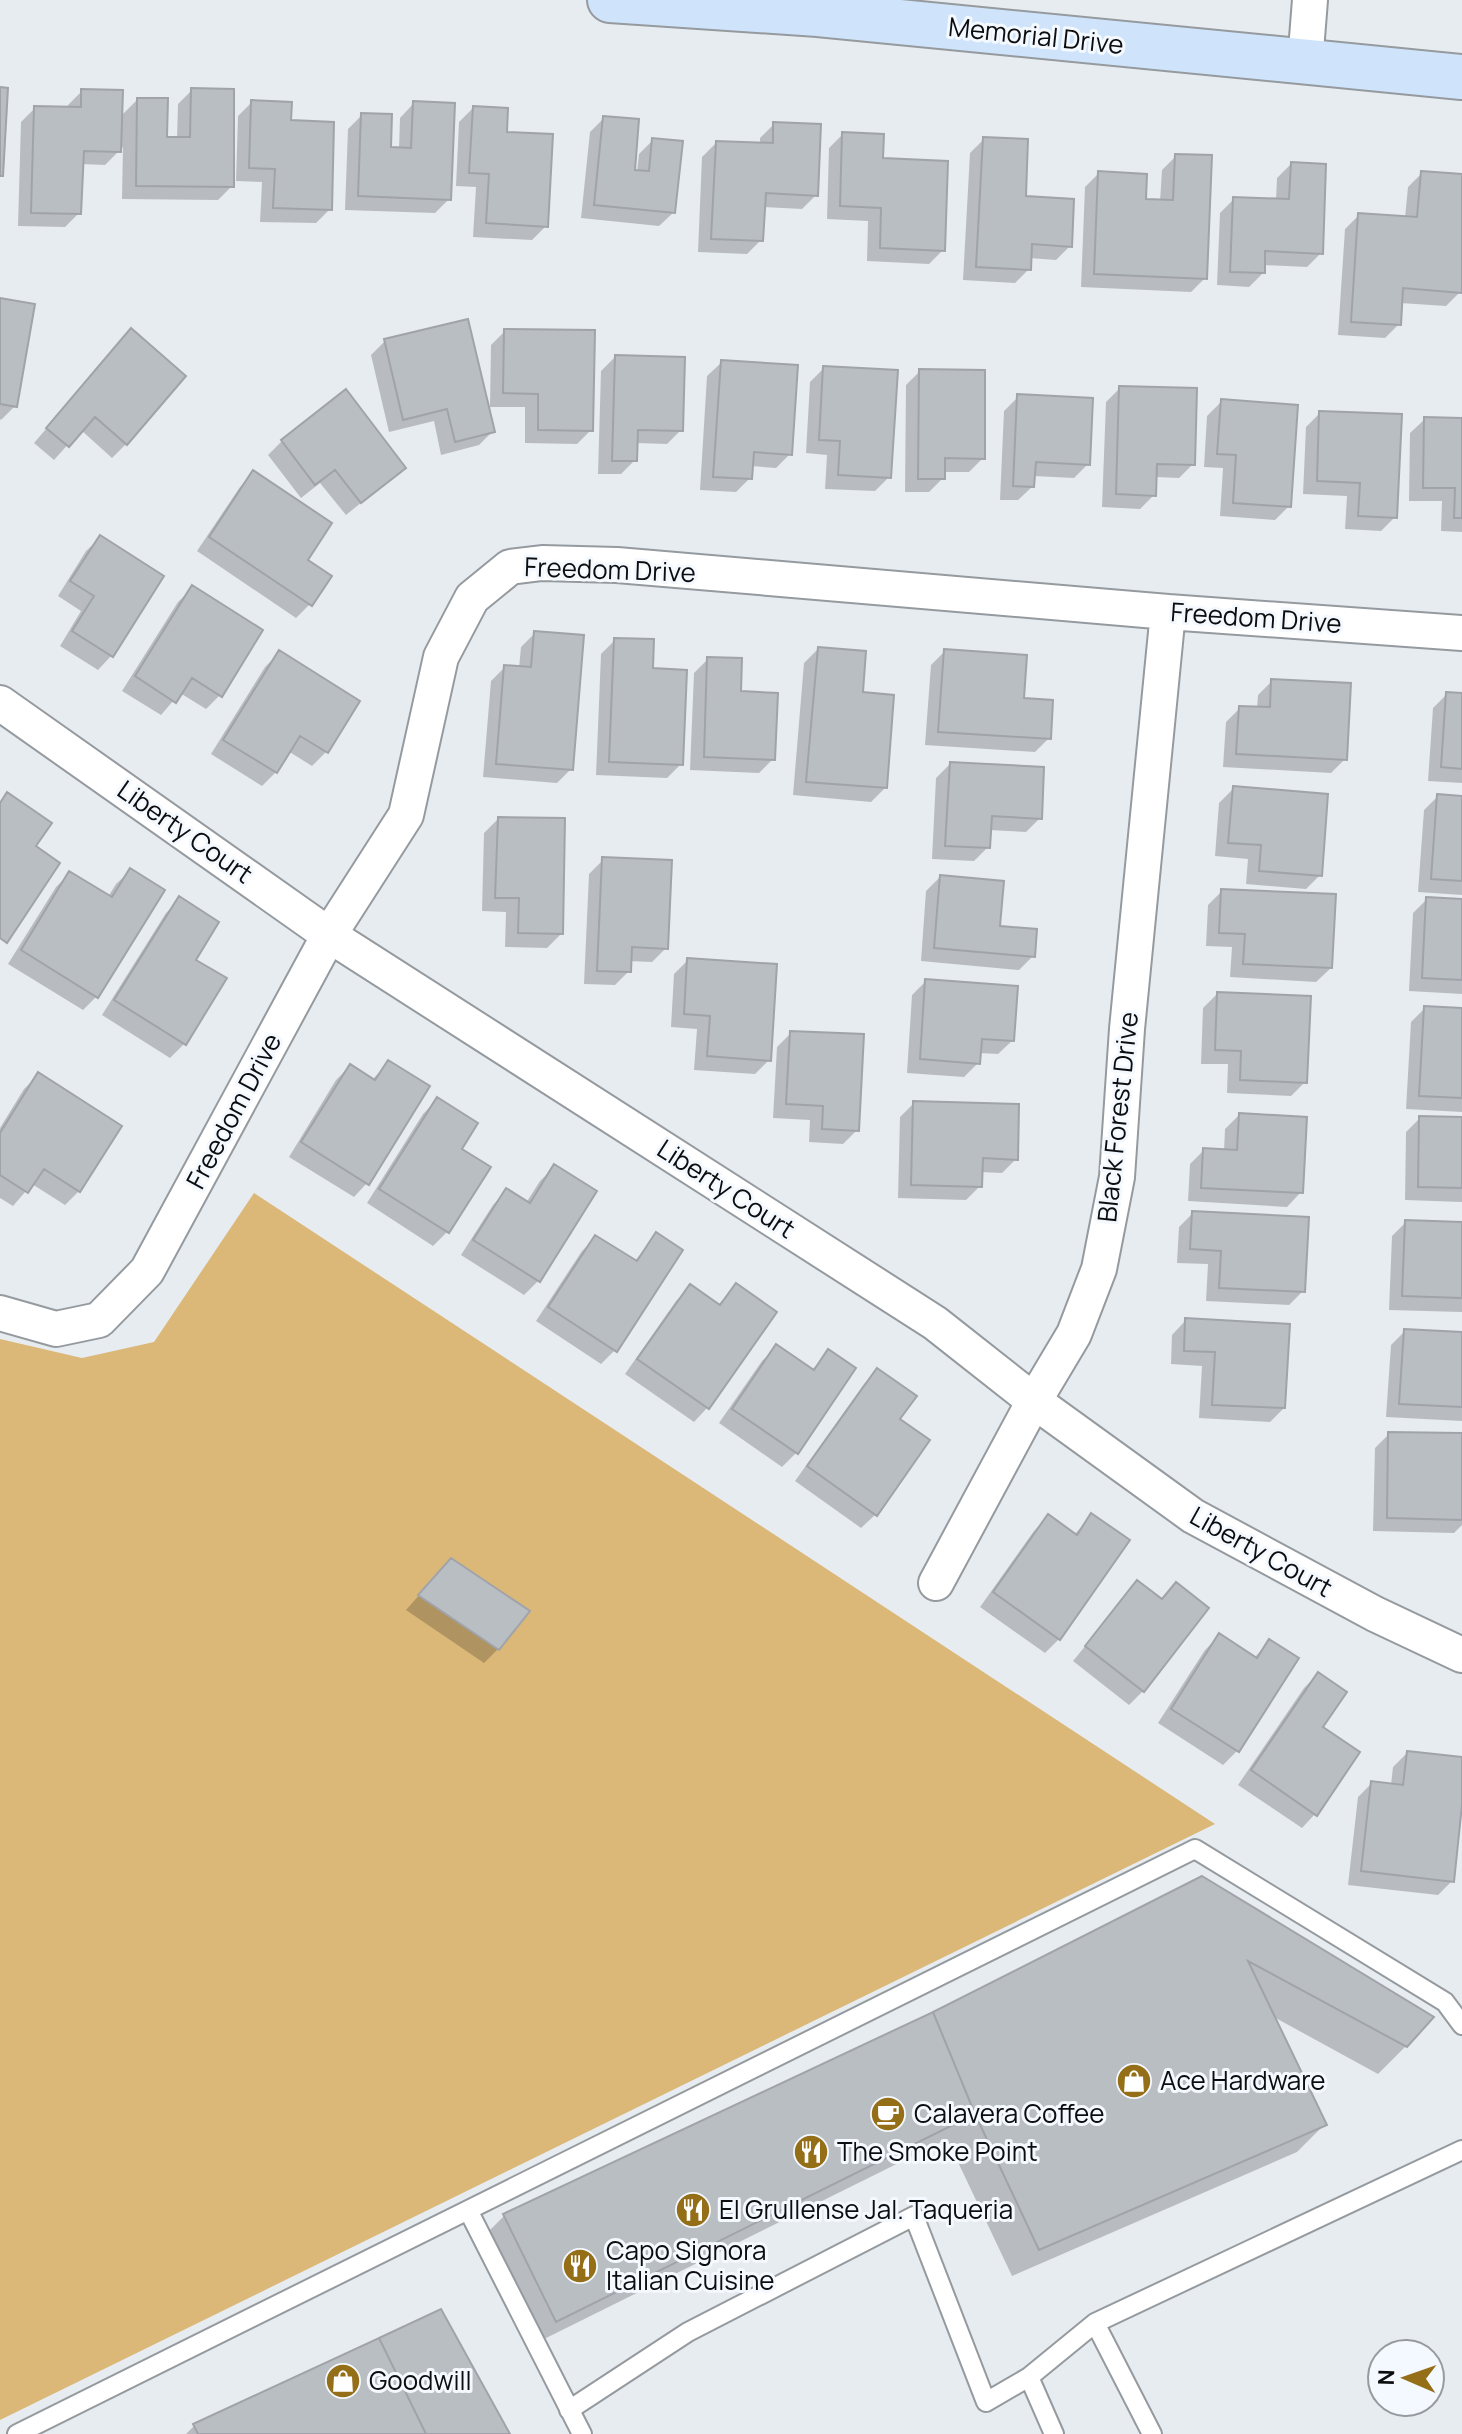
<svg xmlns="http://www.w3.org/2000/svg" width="1462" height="2434" font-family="Manrope,sans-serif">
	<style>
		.green { fill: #dbb878 }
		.shadow { fill: #0003 }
		.building { fill: #b9bec3; stroke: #a0a4aa; stroke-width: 2 }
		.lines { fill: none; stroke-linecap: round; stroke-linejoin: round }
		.lane-casing { stroke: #959a9f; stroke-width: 22 }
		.street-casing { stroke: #959a9f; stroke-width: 38 }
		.secondary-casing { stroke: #959a9f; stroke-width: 48 }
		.lane { stroke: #fff; stroke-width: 18 }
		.street { stroke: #fff; stroke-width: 34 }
		.secondary { stroke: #cfe4fa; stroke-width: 44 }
		.labels { text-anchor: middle; stroke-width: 6; stroke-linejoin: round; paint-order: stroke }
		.street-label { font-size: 26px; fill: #0b0d0f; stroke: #f4f9ff }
		.poi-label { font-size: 26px; fill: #0b0d0f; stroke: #f4f9ff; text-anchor: start }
	</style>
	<rect width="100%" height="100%" fill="#e7ecf1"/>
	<!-- green -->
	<path class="green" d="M254 1193 1215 1824 0 2420V1339L82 1358 154 1342Z"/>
	<!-- shadow -->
	<path class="shadow" d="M192 90 232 186 218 200 122 199 123 147 105 165 81 164 79 213 65 227 18 226 21 122 35 108 68 109V105L82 91 120 117 137 100 165 139H177L178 104Z
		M252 102 289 122 330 209 316 223 260 222 262 182 236 181 238 116Z
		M414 103 449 199 435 213 345 210 348 129 362 115 389 149H399L400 118Z
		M473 108 505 134 546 226 532 240 473 237 476 187 456 186 459 122Z
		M604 118 632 172H637L639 154 653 140 674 212 659 226 581 218 590 132Z
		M774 124 816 195 802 209 763 207 761 240 747 254 698 252 702 157 716 143 760 145V138Z
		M843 134 881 160 943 250 929 264 867 261 868 221 827 219 829 148Z
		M984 139 1024 198 1070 246 1056 260 1029 258V269L1015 283 963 280 970 153Z
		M1176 156 1205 278 1191 292 1081 287 1085 187 1099 173 1144 201 1160 202 1162 170Z
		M1291 164 1321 253 1307 267 1263 265V273L1249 287 1217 285 1220 213 1234 199 1276 200 1277 178Z
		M1422 173 1462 176 1460 292 1446 306 1400 303 1399 324 1385 338 1338 335 1345 229 1359 215 1405 218 1408 187Z
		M0 300 15 406 1 420 0 419Z
		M505 331 591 430 577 444 525 443V407H490L491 345Z
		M385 341 493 431 479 445 441 455 434 421 389 432 371 355Z
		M118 345 126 444 112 458 81 430 54 460 34 443Z
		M615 357 681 430 667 444 636 443 635 460 621 474H598L601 371Z
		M722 362 790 454 776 468 751 466 750 478 736 492 700 490 707 376Z
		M824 368 889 477 875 491 825 489 827 455 806 453 810 382Z
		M920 371 983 458 969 472H943V478L929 492H905L906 385Z
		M1120 388 1193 464 1179 478 1155 477 1154 495 1140 509 1102 507 1106 402Z
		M1018 397 1088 464 1074 478 1033 476V486L1018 500H1000L1004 411Z
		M1221 402 1289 506 1275 520 1220 516 1223 468 1204 467 1207 416Z
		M1320 413 1395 517 1381 531 1345 529 1347 496 1303 494 1306 427Z
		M1425 419 1462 420V532L1441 531 1442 501H1409L1410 433Z
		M282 441 404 468 346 515 320 483 301 498 268 455Z
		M254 473 305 561 310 604 296 618 197 551 240 487Z
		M100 538 111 656 98 670 60 646 81 611 58 596 86 551Z
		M192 588 220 695 206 709 180 693 161 715 122 691 178 602Z
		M535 633 571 769 557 783 483 777 491 681 505 667 519 668 521 647Z
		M615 640 651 670 681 764 667 778 596 775 601 654Z
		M818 649 860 694 885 788 871 802 793 795 804 663Z
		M945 651 1022 700 1049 738 1035 752 925 745 931 665Z
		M279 653 358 702 326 752 312 766 288 751 276 772 262 786 211 754 265 667Z
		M708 659 739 693 773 759 759 773 690 770 694 673Z
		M1272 681 1345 759 1331 773 1223 767 1226 722 1240 708 1257 709 1258 695Z
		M1447 694 1462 695V783L1428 781 1433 708Z
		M950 764 1040 818 1026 832 989 830 988 847 974 861 932 859 936 778Z
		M1233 789 1320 875 1306 889 1246 884 1248 859 1215 856 1219 803Z
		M1438 796 1462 798V895L1418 892 1424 810Z
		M498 819 561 934 547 948 505 947 506 912 482 911 484 833Z
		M603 860 666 948 652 962 629 961V971L615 985 584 984 589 874Z
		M130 871 97 996 83 1010 8 964 56 887 70 873 108 897 116 884Z
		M940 877 1033 956 1019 970 921 961 926 891Z
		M1222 891 1331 968 1316 982 1230 977 1232 947 1206 946 1208 905Z
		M180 899 193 960 224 979 184 1044 170 1058 102 1015 166 913Z
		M1427 899 1462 901V994L1409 991 1413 913Z
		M688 960 769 1060 755 1074 694 1070 697 1029 671 1027 674 974Z
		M926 981 1013 1040 998 1054 979 1053 978 1063 964 1077 907 1073 912 995Z
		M1217 994 1305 1082 1291 1096 1227 1093 1228 1064H1201L1203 1008Z
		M1425 1008 1462 1010V1112L1406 1109 1411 1022Z
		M791 1033 857 1130 843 1144 809 1142 810 1120 773 1118 777 1047Z
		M389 1062 367 1183 354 1197 289 1157 336 1080 350 1066 372 1080Z
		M38 1075 79 1191 65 1205 32 1184 13 1206 0 1198V1128L24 1089Z
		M437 1100 459 1149 488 1168 447 1232 433 1246 367 1203 423 1114Z
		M914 1103 1016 1159 1002 1173 980 1172V1186L966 1200 898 1198 900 1117Z
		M1239 1115 1301 1192 1287 1207 1188 1201 1190 1164 1204 1150 1224 1151 1225 1129Z
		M1420 1118 1462 1119V1202L1405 1200 1406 1132Z
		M554 1167 538 1281 524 1295 461 1255 493 1205 506 1191 526 1203 540 1181Z
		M1193 1213 1303 1291 1289 1305 1206 1301 1208 1264 1177 1263 1179 1227Z
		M1406 1222 1462 1224V1312L1389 1310 1392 1236Z
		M656 1235 615 1350 601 1364 536 1321 582 1251 596 1237 634 1262Z
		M736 1286 774 1313 707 1408 694 1422 625 1374 676 1301 690 1287 717 1306Z
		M1186 1320 1284 1408 1270 1422 1199 1418 1202 1366 1171 1364 1172 1335Z
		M1405 1331 1462 1334V1421L1386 1417 1391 1345Z
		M776 1347 811 1371 828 1352 854 1369 796 1453 782 1467 719 1423 762 1361Z
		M877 1370 898 1420 875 1515 861 1528 795 1481 864 1384Z
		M1389 1434 1462 1435V1525L1454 1533 1373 1531 1375 1448Z
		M1092 1515 1059 1639 1045 1653 980 1607 1034 1531 1048 1517 1074 1535Z
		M437 1575 498 1649 484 1663 406 1610Z
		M1137 1583 1143 1691 1129 1705 1073 1661Z
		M1219 1636 1254 1658 1270 1641 1296 1659 1237 1751 1223 1765 1158 1723 1205 1650Z
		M1318 1674 1321 1727 1315 1814 1302 1828 1238 1785 1304 1688Z
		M1407 1753 1462 1759V1786L1452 1881 1438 1895 1348 1885 1358 1797 1372 1783 1391 1785 1393 1767Z
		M1202 1879 1406 2046 1378 2074 1272 2016 1325 2124 1297 2152 1012 2276 947 2139 528 2347 477 2243 504 2216 934 2014Z
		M194 2426 508 2434H186Z"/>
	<!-- building -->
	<path class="building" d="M0 87 8 88 3 176H0Z
		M191 88 234 89V187L136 186 137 98H168L167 137H190Z
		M81 89 123 90 121 152 84 151 81 214 31 213 34 106 81 107Z
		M251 100 292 102 291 120 334 122 332 210 273 208 275 169 249 168Z
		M413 101 455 103 451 200 358 196 361 113 392 114 391 147 411 148Z
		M473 106 508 108 507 132 553 134 548 227 486 223 489 174 469 173Z
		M603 116 639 119 635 170 649 171 652 138 683 141 675 213 594 205Z
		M773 122 821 124 818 196 766 193 763 241 711 239 716 141 773 143Z
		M842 132 884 134 883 158 948 161 945 251 880 248 881 208 840 206Z
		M983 137 1028 139 1026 196 1074 199 1072 247 1032 244 1031 270 976 267Z
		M1175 154 1212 155 1207 279 1094 274 1098 171 1147 174 1146 199 1173 200Z
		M1291 162 1326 164 1323 254 1265 251V273L1230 272 1233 197 1289 199Z
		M1421 171 1462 174V293L1403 288 1401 325 1351 322 1358 213 1417 217Z
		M0 298 35 304 17 407 0 404Z
		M468 319 495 432 455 442 447 409 403 420 384 339Z
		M131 328 186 376 127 445 95 417 69 447 46 428Z
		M504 329 595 330 593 431 538 430V394L503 393Z
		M615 355 685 357 683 431 638 430 637 461H612Z
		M721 360 798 365 792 455 754 452 752 479 713 477Z
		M823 366 898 370 891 478 838 475 840 441 819 440Z
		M919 369 985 370V459L945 458V479H918Z
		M1119 386 1197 388 1195 465 1157 464 1156 496 1116 494Z
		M346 389 406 468 361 503 335 470 315 485 281 440Z
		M1017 394 1093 398 1090 465 1036 462 1034 487 1013 486Z
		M1221 399 1298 405 1291 507 1233 503 1236 455 1217 454Z
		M1319 411 1402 414 1397 518 1358 516 1360 483 1317 481Z
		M1424 417 1462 418V518H1454L1455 488H1423Z
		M253 470 332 523 308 560 332 576 312 606 209 537Z
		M100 535 164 576 113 657 72 631 94 596 70 581Z
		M192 585 263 630 222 697 192 678 176 703 135 676Z
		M534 631 584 635 573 770 496 764 504 665 531 667Z
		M614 638 654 639 653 668 687 670 683 765 609 762Z
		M818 647 866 651 863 692 894 695 887 788 806 782Z
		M944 649 1027 655 1024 698 1053 700 1051 739 938 732Z
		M279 650 360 701 328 753 300 736 277 773 223 740Z
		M707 657 742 658 741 691 778 693 775 760 704 757Z
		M1271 679 1351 683 1347 760 1236 754 1239 706 1270 707Z
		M1446 692 1462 693V769L1441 767Z
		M950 762 1044 767 1042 819 992 816 990 848 945 846Z
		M1233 786 1328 794 1322 876 1259 871 1261 845 1228 843Z
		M7 792 52 823 36 846 60 863 7 943 0 938V803Z
		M1437 794 1462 796V881L1431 879Z
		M498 817 565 818 563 934 518 933 519 898H495Z
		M602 857 672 860 668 949 632 947 631 972 597 971Z
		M130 868 165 890 98 998 21 950 69 871 112 897Z
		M940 875 1004 881 1000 926 1037 929 1035 957 934 948Z
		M1221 889 1336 894 1332 968 1243 964 1245 934 1219 933Z
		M179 896 219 922 196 960 227 978 186 1045 114 1000Z
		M1426 897 1462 899V980L1422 978Z
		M687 958 777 964 771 1061 707 1056 710 1016 684 1014Z
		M925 979 1018 986 1014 1041 982 1039 980 1064 920 1059Z
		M1217 992 1311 996 1307 1083 1240 1080 1241 1051 1215 1050Z
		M1424 1006 1462 1008V1098L1419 1096Z
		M790 1031 864 1034 859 1131 822 1129 823 1106 786 1104Z
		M388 1060 430 1086 369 1185 301 1142 350 1064 375 1080Z
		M38 1072 122 1126 80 1192 44 1169 28 1193 0 1175V1133Z
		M437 1097 478 1123 462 1149 491 1167 449 1233 379 1189Z
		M913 1101 1019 1104 1018 1160 983 1158 982 1187 911 1185Z
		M1239 1113 1307 1117 1303 1193 1201 1188 1203 1148 1237 1150Z
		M1419 1116 1462 1117V1188L1418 1187Z
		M554 1164 597 1191 540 1282 473 1240 506 1188 530 1203Z
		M1192 1211 1309 1217 1305 1292 1219 1288 1221 1251 1190 1249Z
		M1405 1220 1462 1222V1298L1402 1296Z
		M656 1232 683 1250 617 1352 548 1307 595 1235 637 1261Z
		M736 1283 777 1312 709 1409 637 1359 690 1284 720 1305Z
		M1185 1318 1290 1324 1285 1408 1212 1405 1215 1352 1184 1351Z
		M1404 1329 1462 1332V1407L1399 1404Z
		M776 1344 814 1370 828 1349 856 1368 798 1454 732 1409Z
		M877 1368 917 1396 900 1419 930 1440 877 1516 807 1466Z
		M1388 1432 1462 1433V1520L1387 1518Z
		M1091 1513 1130 1540 1060 1640 993 1592 1048 1514 1077 1535Z
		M451 1558 530 1611 499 1650 418 1595Z
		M1137 1580 1162 1599 1176 1582 1209 1608 1144 1692 1085 1646Z
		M1219 1633 1257 1658 1269 1639 1299 1658 1239 1752 1171 1709Z
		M1318 1672 1347 1692 1323 1727 1360 1752 1317 1816 1251 1770Z
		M1407 1751 1462 1757V1805L1454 1882 1361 1871 1371 1781 1403 1785Z
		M1202 1876 1434 2017 1407 2047 1248 1961 1327 2125 1039 2250 975 2114 933 2012Z
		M933 2012 975 2114 556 2322 503 2214Z
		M441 2309 510 2434H426L379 2338Z
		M379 2338 426 2434H198L193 2424Z"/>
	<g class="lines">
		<!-- lane casing -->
		<g class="lane-casing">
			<path id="lane" d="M468 2210 582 2434
				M1095 2323 1152 2434
				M1029 2377 1054 2434
				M569 2410 688 2332 914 2216 986 2402 1029 2377 1095 2323 1462 2150
				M17 2434 1195 1849 1445 2002 1462 2025"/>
		</g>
		<!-- street casing -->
		<g class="street-casing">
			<path id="street" d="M1305 63 1310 0
				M0 703 329 935 935 1323 1034 1401 1193 1516 1375 1614 1462 1655
				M0 1313 56 1329 99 1320 147 1271 329 935 406 815 441 657 472 598 510 567 542 563 617 565 1168 612 1462 633
				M936 1583 1034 1401 1074 1334 1099 1269 1117 1177 1127 1029 1168 612"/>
		</g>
		<!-- secondary casing -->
		<g class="secondary-casing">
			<path id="secondary" d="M610 0 818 14 1462 77"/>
		</g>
		<!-- lane -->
		<use href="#lane" class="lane"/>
		<!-- street -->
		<use href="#street" class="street"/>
		<!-- secondary -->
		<use href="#secondary" class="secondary"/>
	</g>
	<!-- icons -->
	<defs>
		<g id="shop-disc" transform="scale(1.8)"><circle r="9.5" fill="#956e18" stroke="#f4f9ff"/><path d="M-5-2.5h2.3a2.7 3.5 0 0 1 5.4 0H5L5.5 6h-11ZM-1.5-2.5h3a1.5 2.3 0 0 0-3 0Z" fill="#fff"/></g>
		<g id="cafe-disc" transform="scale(1.8)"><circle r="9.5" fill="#956e18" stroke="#f4f9ff"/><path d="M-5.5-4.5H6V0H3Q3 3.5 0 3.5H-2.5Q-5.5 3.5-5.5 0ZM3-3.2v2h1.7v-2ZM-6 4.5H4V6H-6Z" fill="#fff"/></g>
		<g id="restaurant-disc" transform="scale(1.8)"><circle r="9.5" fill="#956e18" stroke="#f4f9ff"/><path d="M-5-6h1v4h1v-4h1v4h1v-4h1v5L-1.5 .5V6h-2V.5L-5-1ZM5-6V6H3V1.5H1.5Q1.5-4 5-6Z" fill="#fff"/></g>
	</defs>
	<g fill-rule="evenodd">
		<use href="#shop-disc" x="1134" y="2081"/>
		<use href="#cafe-disc" x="888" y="2114"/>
		<use href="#restaurant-disc" x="811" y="2152"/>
		<use href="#restaurant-disc" x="693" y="2210"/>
		<use href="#restaurant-disc" x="580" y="2266"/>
		<use href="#shop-disc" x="343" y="2381"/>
	</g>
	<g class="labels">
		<!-- street labels -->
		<g class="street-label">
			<text transform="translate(1036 36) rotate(6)" y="9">Memorial Drive</text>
			<text transform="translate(610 570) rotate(2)" y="9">Freedom Drive</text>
			<text transform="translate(1256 618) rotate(4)" y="9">Freedom Drive</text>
			<text transform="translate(185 832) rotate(35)" y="9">Liberty Court</text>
			<text transform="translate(234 1111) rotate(-62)" y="9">Freedom Drive</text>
			<text transform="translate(1118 1117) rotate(-84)" y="9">Black Forest Drive</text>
			<text transform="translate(726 1189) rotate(33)" y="9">Liberty Court</text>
			<text transform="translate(1261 1552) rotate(29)" y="9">Liberty Court</text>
		</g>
		<!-- poi labels -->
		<g class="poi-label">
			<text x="1160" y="2090">Ace Hardware</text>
			<text x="914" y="2123">Calavera Coffee</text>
			<text x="837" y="2161">The Smoke Point</text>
			<text x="719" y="2219">El Grullense Jal. Taqueria</text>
			<text x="606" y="2260">Capo Signora<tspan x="606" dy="30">Italian Cuisine</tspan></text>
			<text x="369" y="2390">Goodwill</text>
		</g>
	</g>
	<!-- north arrow -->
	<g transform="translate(1406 2378) rotate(272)"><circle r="38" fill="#f4f9ff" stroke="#979b9f" stroke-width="2"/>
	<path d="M0-6L14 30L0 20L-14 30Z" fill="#956e18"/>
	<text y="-12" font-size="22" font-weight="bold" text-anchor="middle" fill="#0b0d0f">N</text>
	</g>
</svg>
